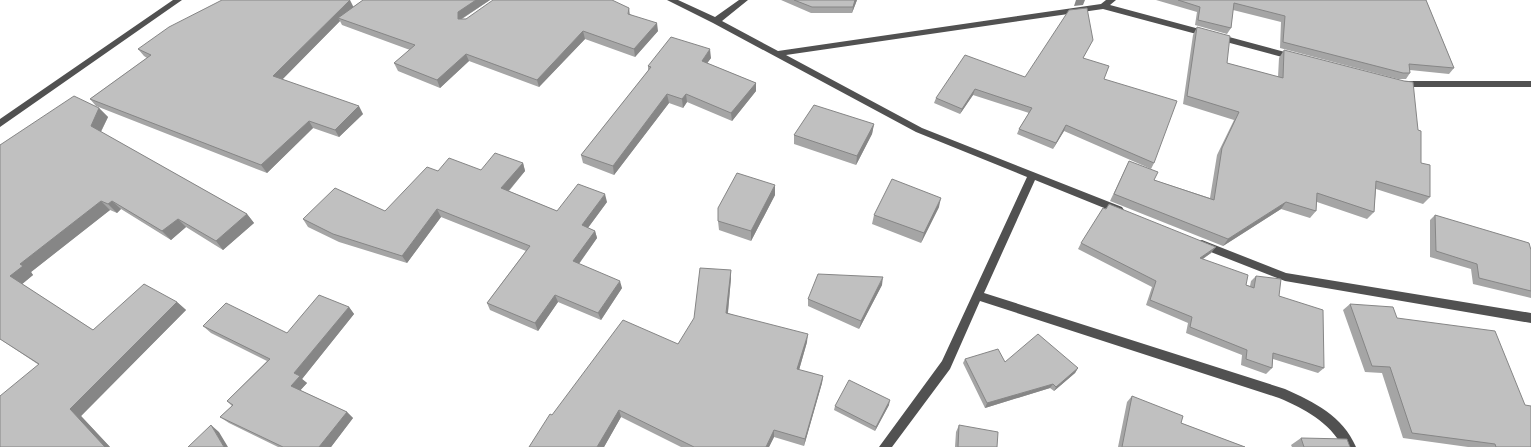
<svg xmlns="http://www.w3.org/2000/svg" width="1531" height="447" font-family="'PT Sans',sans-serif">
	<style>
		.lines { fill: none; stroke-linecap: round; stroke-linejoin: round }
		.minor { fill: #515151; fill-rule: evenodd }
		.wall { fill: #a5a5a5 }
		.shaded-wall { fill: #868686 }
		.building { fill: #c0c0c0; stroke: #868686 }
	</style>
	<rect width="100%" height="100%" fill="#fff"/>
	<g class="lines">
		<!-- minor -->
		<path class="minor" d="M173 0H182L0 127V119Z
			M667 0H678L715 17 739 0H748L722 21 778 51 1101 4 1106 0H1116L1110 5 1296 55 1297 57 1293 60 1103 9 786 55 922 128 1122 207 1124 210 1122 213 1119 214 1035 180 984 293 1285 389C1314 402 1343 416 1356 447H1343C1329 422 1305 409 1279 398L980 301 950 369 892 447H879L942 361 1027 177 916 132 713 23Z
			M1399 81H1531V87H1399L1395 84Z
			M1202 240 1286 273 1531 313V323L1285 281 1198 247 1197 244 1198 241Z"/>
	</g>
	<!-- wall -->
	<path class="wall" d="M363 0H490L462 19 629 8 630 14 658 31 635 57 585 39 539 87 469 61 440 88 398 71 394 63 410 50 342 25 340 21 282 79 363 114 339 137 313 128 267 173 96 106 90 99 147 58 144 56 138 49 353 7Z
		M781 0H857L852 13H811Z
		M1156 0H1426L1454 68 1449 74 1410 70V73L1406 79H1398L1280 48 1281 22 1233 10 1231 28 1227 34 1195 25 1197 12Z
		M1197 27 1227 63 1278 77 1279 58 1284 50 1421 163 1430 197 1423 204 1376 189 1374 212 1367 219 1317 202 1316 211 1310 218 1281 209 1223 246 1110 201 1129 161 1154 180 1210 198 1217 155 1234 120 1183 104 1193 35Z
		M1090 45 1083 58 1104 79 1154 163 1151 169 1064 131 1053 149 1017 134 1019 129 1029 113 973 95 960 114 934 103 936 98 1025 77Z
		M711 58 707 63 756 83V91L732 121 687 102 683 108 669 103 614 175 583 163 581 155 648 71V66Z
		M99 108 108 117 101 132 247 214 254 223 223 250 186 227 171 240 121 209 117 213 110 210 31 272 33 275 22 284 93 330 177 302 186 310 81 416 110 447H0L39 365 0 339V145Z
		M874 124 872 134 856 165 794 144V135Z
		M523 163 525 171 509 191 557 211 607 202 588 228 595 231 597 238 579 264 622 288 601 320 558 302 538 331 490 310 487 303 526 251 441 217 407 263 339 242 308 227 303 219 385 211 438 171 481 170Z
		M775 185V195L751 241 719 230 718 221Z
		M939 207 921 243 872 224 874 215Z
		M1435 215 1531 250V298L1473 284 1471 269 1430 257V220Z
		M1081 243 1211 253 1203 259 1246 285 1250 286 1251 281 1256 276 1279 296 1324 368 1318 373 1273 359 1272 368 1266 374 1241 365 1242 355 1186 333 1188 323 1146 305 1152 287 1078 249Z
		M731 270V278L728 313 807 342 799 370 823 376 822 383 804 446 774 437 769 447H681L621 417 604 447H529L552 415 678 344Z
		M882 285 859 329 808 306V299Z
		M1350 304 1397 318 1525 405 1531 447H1468L1403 438 1382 373 1365 372 1343 310Z
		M349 307 354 314 302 379 307 383 300 390 347 412 353 418 331 447H278L229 423 220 417 232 406 227 401 267 361 211 333 203 326 287 333Z
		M965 359 1005 362 1078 368 1075 373 1054 391 1050 388 985 408 963 363Z
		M1132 396 1181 423 1245 447H1118L1127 402Z
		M889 405 875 431 834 410 835 406Z
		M959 425 997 447H955L956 432Z
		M1301 438 1350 447H1292L1291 445Z"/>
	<!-- shaded-wall -->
	<path class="shaded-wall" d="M350 0 354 8 338 18 340 21 278 84 273 76Z
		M476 0H490L461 19H458V12Z
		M855 0H857L852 13 853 7Z
		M1076 0H1085L1083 5 1074 6Z
		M657 23 658 31 635 57 634 49Z
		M583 31 585 39 539 87 537 80Z
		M710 49 711 58 703 69 702 61Z
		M466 54 469 61 440 88 437 80Z
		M756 83V91L732 121 731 113Z
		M975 89 973 95 960 114 962 109Z
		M667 94 669 103 614 175 613 166Z
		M686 94 687 102 683 108 682 99Z
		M359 106 363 114 339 137 335 130Z
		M99 108 108 117 99 135 91 126Z
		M309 121 313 128 267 173 261 165Z
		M874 124 872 134 856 165 857 156Z
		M1066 125 1064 131 1053 149 1056 143Z
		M523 163 525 171 504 196 501 188Z
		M775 185V195L751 241V231Z
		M605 194 607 202 584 233 582 225Z
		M941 198 939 207 921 243 924 233Z
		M101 201 110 210 31 272 33 275 21 285 10 276 20 264Z
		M112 201 121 209 117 213 108 204Z
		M1286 202 1281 209 1223 246 1228 239Z
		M437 209 441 217 407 263 402 256Z
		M247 214 254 223 223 250 216 241Z
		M178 219 186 227 171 240 162 231Z
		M595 231 597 238 575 269 573 261Z
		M1216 247 1211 253 1195 264 1200 258Z
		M731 270V278L727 321 726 313Z
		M883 277 882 285 859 329 861 321Z
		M620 281 622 288 601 320 598 313Z
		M555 295 558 302 538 331 535 323Z
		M177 302 186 310 81 416 110 447H105L70 409Z
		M349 307 354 314 302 379 307 383 298 393 291 386 294 373Z
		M808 334 807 342 797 377V369Z
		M1078 368 1075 373 1054 391 1056 387Z
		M823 376 822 383 804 446 805 439Z
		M1053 384 1050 388 985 408 987 403Z
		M890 400 889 405 875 431 876 427Z
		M619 410 621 417 604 447H597Z
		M347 412 353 418 331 447H319Z
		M211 425 219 432 228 447H224Z
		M774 430V437L769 447H766Z"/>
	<!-- building -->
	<path class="building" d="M222 0H350L273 76 359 106 335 130 309 121 261 165 90 99 151 55 138 49 169 27Z
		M363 0H476L458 12V19H466L493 0H612L629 8 628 14 657 23 634 49 583 31 537 80 466 54 437 80 394 63 415 45 338 18Z
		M794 0H855L853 7H812Z
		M1178 0H1426L1454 68 1409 64 1410 73H1403L1283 42 1285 16 1234 3 1231 28 1198 20 1200 7Z
		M1087 8 1093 40 1083 58 1109 66 1104 79 1177 101 1154 163 1066 125 1056 143 1019 129 1032 108 975 89 962 109 936 98 965 55 1025 77 1069 10Z
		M1197 27 1230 36 1227 63 1283 78 1284 50 1404 81 1413 82 1418 130 1421 131V163L1430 165V197L1376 181 1374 212 1317 193 1316 211 1286 202 1228 239 1114 194 1129 161 1158 172 1154 180 1214 200 1222 148 1239 112 1187 96Z
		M671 37 710 49 702 61 756 83 731 113 686 94 682 99 667 94 613 166 581 155 651 67 648 66Z
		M74 96 99 108 91 126 247 214 216 241 178 219 162 231 112 201 108 204 101 201 20 264 23 266 10 276 93 330 144 284 177 302 70 409 105 447H0V396L39 364 0 339V145Z
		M814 105 874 124 857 156 794 135Z
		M495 153 523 163 501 188 557 211 578 184 605 194 582 225 595 231 573 261 620 281 598 313 555 295 535 323 487 303 530 246 437 209 402 256 333 234 303 219 335 188 385 211 427 167 438 171 449 158 481 170Z
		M737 173 775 185 751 231 718 221V208Z
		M892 179 941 198 924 233 874 215Z
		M1109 204 1216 247 1200 258 1248 275 1246 285 1254 288 1256 276 1281 279 1279 296 1323 310 1324 368 1273 353 1272 368 1246 359 1247 350 1190 327 1192 317 1150 300 1156 281 1081 243 1103 208 1106 209Z
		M1435 215 1529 243 1531 250V291L1479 278 1477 264 1436 251Z
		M700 268 731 270 726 313 808 334 797 369 823 376 805 439 774 430 766 447H694L619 410 597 447H529L550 414 552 415 623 320 678 344 694 318Z
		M818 274 883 277 861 321 808 299Z
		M319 295 349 307 294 373 300 376 291 386 347 412 319 447H283L220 417 233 405 227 401 270 359 203 326 226 303 287 333Z
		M1350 304 1393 307 1397 318 1495 331 1525 405 1531 406V447H1496L1495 444 1412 433 1390 367 1372 366Z
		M1038 334 1078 368 1056 387 1053 384 987 403 965 359 998 349 1005 362Z
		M849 380 890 400 876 427 835 406Z
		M1132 396 1183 416 1181 423 1245 447H1122Z
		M211 425 224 447H188Z
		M959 425 998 432 997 447H958Z
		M1301 438 1347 439 1350 447H1304Z"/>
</svg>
